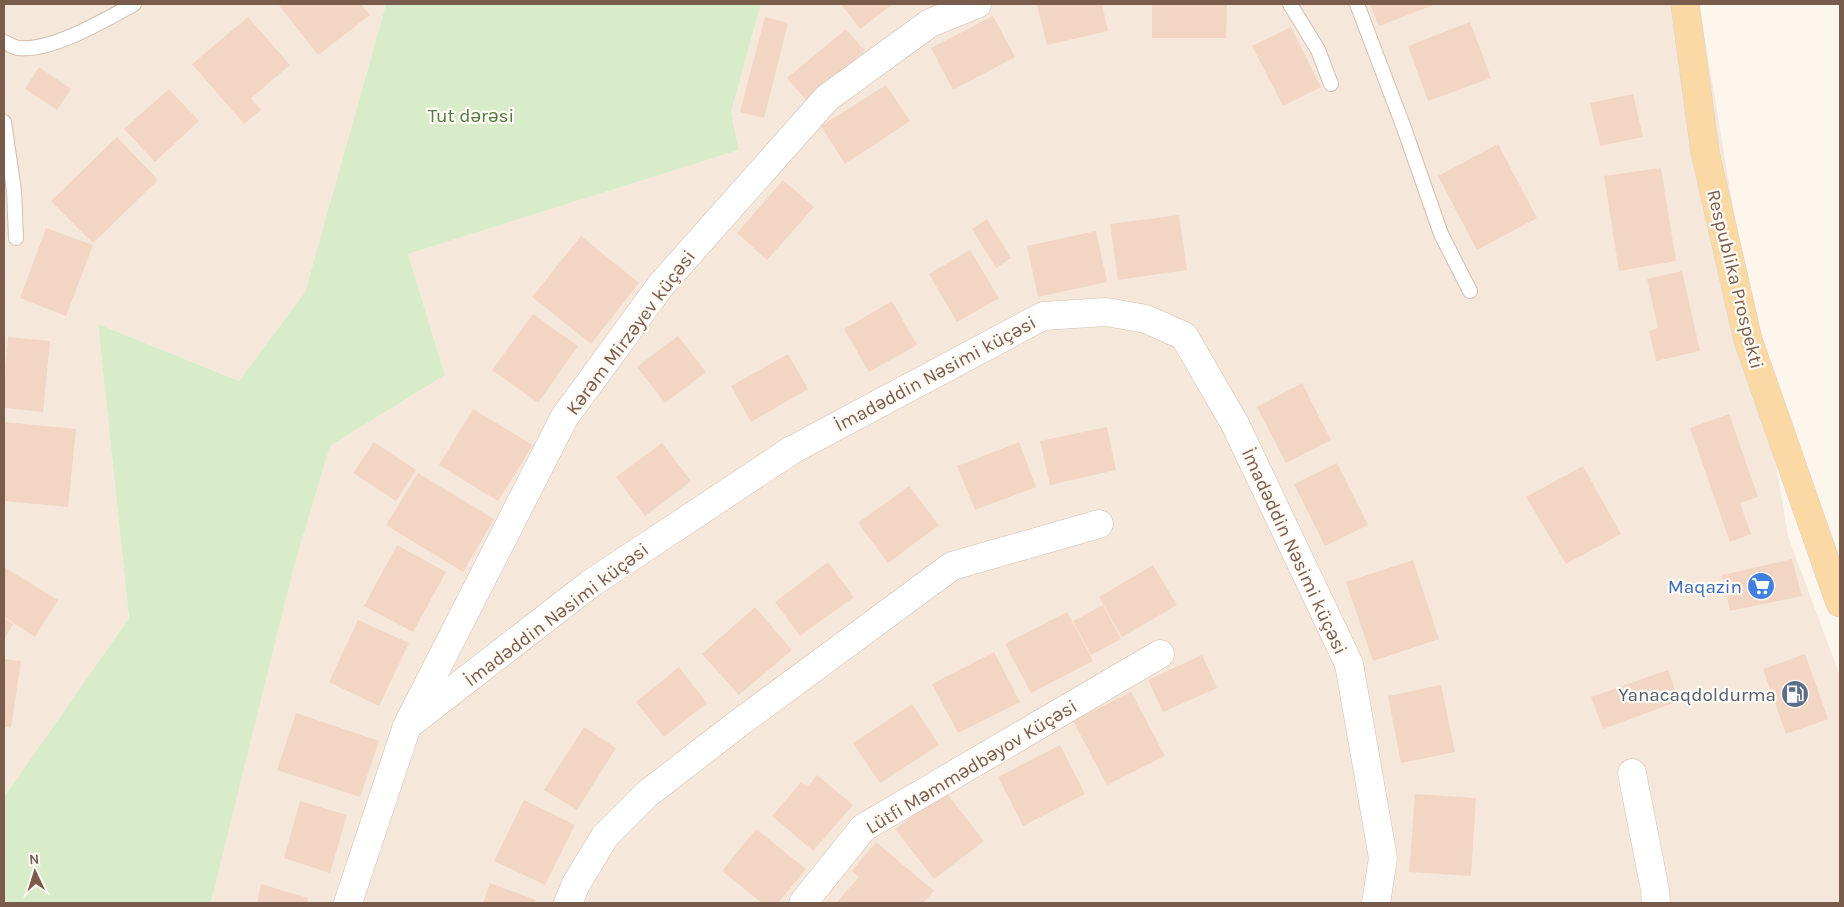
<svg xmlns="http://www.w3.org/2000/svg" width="1844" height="907" font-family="Karla,sans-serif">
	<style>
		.residential { fill: #f5e8da }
		.green { fill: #d8ecc9 }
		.building { fill: #f3d5c3 }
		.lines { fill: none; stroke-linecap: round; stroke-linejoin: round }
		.lane-casing { stroke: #d1beb0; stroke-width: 16 }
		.street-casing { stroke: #d1beb0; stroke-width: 29 }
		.primary-casing { stroke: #dad1cd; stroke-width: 29 }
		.lane { stroke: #fff; stroke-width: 14 }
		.street { stroke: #fff; stroke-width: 28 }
		.primary { stroke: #fbd9a5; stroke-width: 28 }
		.labels { text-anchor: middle; stroke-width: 4.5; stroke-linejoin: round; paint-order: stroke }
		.park-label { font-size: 19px; fill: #537a41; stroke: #fffaf3 }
		.street-label { font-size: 19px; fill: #7a5c4d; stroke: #fffaf3 }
		.shop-label { font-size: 19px; fill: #366cbe; stroke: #fffaf3; text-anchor: end }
		.service-label { font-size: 19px; fill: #4e5e75; stroke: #fffaf3; text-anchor: end }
	</style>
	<rect width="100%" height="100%" fill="#fdf6ec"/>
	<!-- residential -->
	<path class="residential" d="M4 4H386L305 292 239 381 98 324 129 618 4 797Z
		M761 4H1699L1788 536 1840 676V903H211L293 570 330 446 445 375 408 254 739 150 731 112Z"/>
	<!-- green -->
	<path class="green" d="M386 4H761L731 112 739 150 408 254 445 375 330 446 293 570 211 903H4V797L129 618 98 324 239 381 305 292Z"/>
	<!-- building -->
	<path class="building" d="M278 4H361L370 15 318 55Z
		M841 4H893L860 29Z
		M1041 4H1102L1108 31 1047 45 1037 5Z
		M1152 4H1227L1226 38H1152Z
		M1370 4H1436L1379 26Z
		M993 16 1015 57 953 90 931 48Z
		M248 17 290 65 251 98 261 110 244 124 192 64Z
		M765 17 788 23 764 118 740 112Z
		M1470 22 1491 78 1428 101 1408 46Z
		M1291 27 1321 87 1283 106 1252 46Z
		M846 29 865 51 806 100 787 78Z
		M39 67 71 89 57 110 25 89Z
		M886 85 910 121 845 164 821 126Z
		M169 89 199 121 155 162 124 129Z
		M1633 94 1643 137 1600 146 1590 103Z
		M117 137 158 180 93 243 51 201Z
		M1498 144 1537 218 1477 250 1438 176Z
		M1661 168 1676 261 1619 271 1604 176Z
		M783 180 814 207 767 260 737 233Z
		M1179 215 1187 270 1118 280 1110 224Z
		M987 219 1011 258 996 268 972 229Z
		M46 228 93 245 66 316 20 298Z
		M1096 231 1107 282 1038 297 1027 246Z
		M581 236 639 283 591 344 532 297Z
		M970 250 999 298 957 322 929 274Z
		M1682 271 1700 351 1656 361 1649 331 1658 328 1647 279Z
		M892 301 917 345 869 372 844 329Z
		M533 314 578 346 538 403 492 370Z
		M678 336 706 372 665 403 637 367Z
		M8 337 50 341 43 412 4 408V384Z
		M788 354 808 389 751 422 731 386Z
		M1302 383 1331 440 1286 463 1257 407Z
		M473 409 533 445 498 501 439 465Z
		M1729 414 1758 497 1740 503 1751 534 1730 542 1690 428Z
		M4 422 76 429 68 507 4 501Z
		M1107 427 1116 470 1050 485 1040 441Z
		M374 442 416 470 396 501 353 473Z
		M1019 442 1036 487 975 510 957 466Z
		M662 443 691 481 645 516 616 477Z
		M1337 463 1368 525 1325 546 1294 484Z
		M1583 466 1621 534 1566 564 1526 497Z
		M418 473 494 519 463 572 386 525Z
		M909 486 939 525 888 563 858 523Z
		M397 545 446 572 413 632 364 606Z
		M1792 559 1802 596 1730 611 1722 575Z
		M1413 560 1439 639 1373 661 1346 582Z
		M828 562 854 597 800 636 775 602Z
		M1153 565 1177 605 1122 637 1099 597Z
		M4 567 58 600 35 637 4 617Z
		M1103 605 1121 639 1091 655 1073 621Z
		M755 607 792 650 739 695 702 654Z
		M1067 612 1093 661 1031 693 1005 644Z
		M4 618 13 624 4 640Z
		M358 620 409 643 379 706 329 682Z
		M994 652 1020 702 958 733 932 684Z
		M1805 654 1828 719 1786 734 1763 669Z
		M1202 655 1217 688 1163 712 1148 680Z
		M4 659 21 661 11 728 4 726Z
		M679 667 707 703 664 737 636 702Z
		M1668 670 1679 701 1603 729 1591 697Z
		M1441 685 1455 752 1401 763 1388 696Z
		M1131 692 1165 756 1107 785 1073 721Z
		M912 704 939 745 880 783 853 743Z
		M296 713 379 741 360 797 277 770Z
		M584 727 616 748 577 810 544 790Z
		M1060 745 1085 794 1023 826 998 777Z
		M817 775 853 805 813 851 772 816 801 782 807 787Z
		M945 791 984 841 934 879 895 829Z
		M1415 794 1476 798 1471 876 1409 872Z
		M524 800 575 825 545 885 494 861Z
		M300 801 347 815 330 873 284 858Z
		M756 829 806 869 778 903H762L722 871Z
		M876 842 934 891 923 903H836L859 877 852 871Z
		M490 883 536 900 534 903H483Z
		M261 884 308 898 307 903H257Z"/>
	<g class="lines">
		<!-- lane casing -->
		<g class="lane-casing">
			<path id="lane" d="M1290 4 1318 50 1331 84
				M1357 4 1404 128 1441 234 1470 291
				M4 42C8 44 14 47 18 48 51 52 105 20 134 4
				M4 122 14 191 16 238"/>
		</g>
		<!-- street casing -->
		<g class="street-casing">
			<path id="street" d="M407 726 590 584 792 450 1043 316 1106 312 1146 319 1184 336 1235 424 1349 664 1383 858 1376 903
				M1632 773 1655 890 1656 903
				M348 903 407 726 564 418 661 285 827 98 930 23 977 4
				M568 903 576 884 605 836 647 794 739 723 952 566 1099 524
				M803 903 863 828 1160 654"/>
		</g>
		<!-- primary casing -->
		<g class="primary-casing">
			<path id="primary" d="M1685 4 1705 152 1748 340 1840 603"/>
		</g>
		<!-- lane -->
		<use href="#lane" class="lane"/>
		<!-- street -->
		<use href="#street" class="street"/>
		<!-- primary -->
		<use href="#primary" class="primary"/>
	</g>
	<!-- icons -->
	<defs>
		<g id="supermarket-disc" transform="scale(1.4375)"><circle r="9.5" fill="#3f7fe0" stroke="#fffaf3"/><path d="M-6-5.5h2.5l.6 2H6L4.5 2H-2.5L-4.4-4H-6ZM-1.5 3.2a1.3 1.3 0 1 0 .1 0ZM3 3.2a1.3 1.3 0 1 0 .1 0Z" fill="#fff"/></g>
		<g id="fuel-disc" transform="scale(1.4375)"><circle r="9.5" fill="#5c6f8a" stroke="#fffaf3"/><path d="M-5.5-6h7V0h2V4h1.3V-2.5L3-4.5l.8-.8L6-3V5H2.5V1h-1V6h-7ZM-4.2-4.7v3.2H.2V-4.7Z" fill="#fff"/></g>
	</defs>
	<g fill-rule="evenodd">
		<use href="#supermarket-disc" x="1761" y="586"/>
		<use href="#fuel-disc" x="1795" y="694"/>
	</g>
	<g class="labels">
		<!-- park labels -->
		<g class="park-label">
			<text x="471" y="122">Tut dərəsi</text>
		</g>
		<!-- street labels -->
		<g class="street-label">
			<text transform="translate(1736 279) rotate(76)" y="7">Respublika Prospekti</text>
			<text transform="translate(630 332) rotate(-53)" y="7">Kərəm Mirzəyev küçəsi</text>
			<text transform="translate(935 373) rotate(-28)" y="7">İmadəddin Nəsimi küçəsi</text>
			<text transform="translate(1295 551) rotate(65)" y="7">İmadəddin Nəsimi küçəsi</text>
			<text transform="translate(556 614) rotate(-37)" y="7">İmadəddin Nəsimi küçəsi</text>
			<text transform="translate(971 766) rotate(-31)" y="7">Lütfi Məmmədbəyov Küçəsi</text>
		</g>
		<!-- shop labels -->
		<g class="shop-label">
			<text x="1742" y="593">Maqazin</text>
		</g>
		<!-- service labels -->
		<g class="service-label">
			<text x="1776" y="701">Yanacaqdoldurma</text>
		</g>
	</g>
	<!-- border -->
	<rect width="1844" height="907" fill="none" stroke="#7a5c4d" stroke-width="10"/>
	<!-- north arrow -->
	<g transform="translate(35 872) rotate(356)" stroke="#fffaf3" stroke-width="4" paint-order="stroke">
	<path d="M0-4L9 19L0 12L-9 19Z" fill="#7a5c4d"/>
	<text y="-8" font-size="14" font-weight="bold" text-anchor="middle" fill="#7a5c4d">N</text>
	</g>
</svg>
